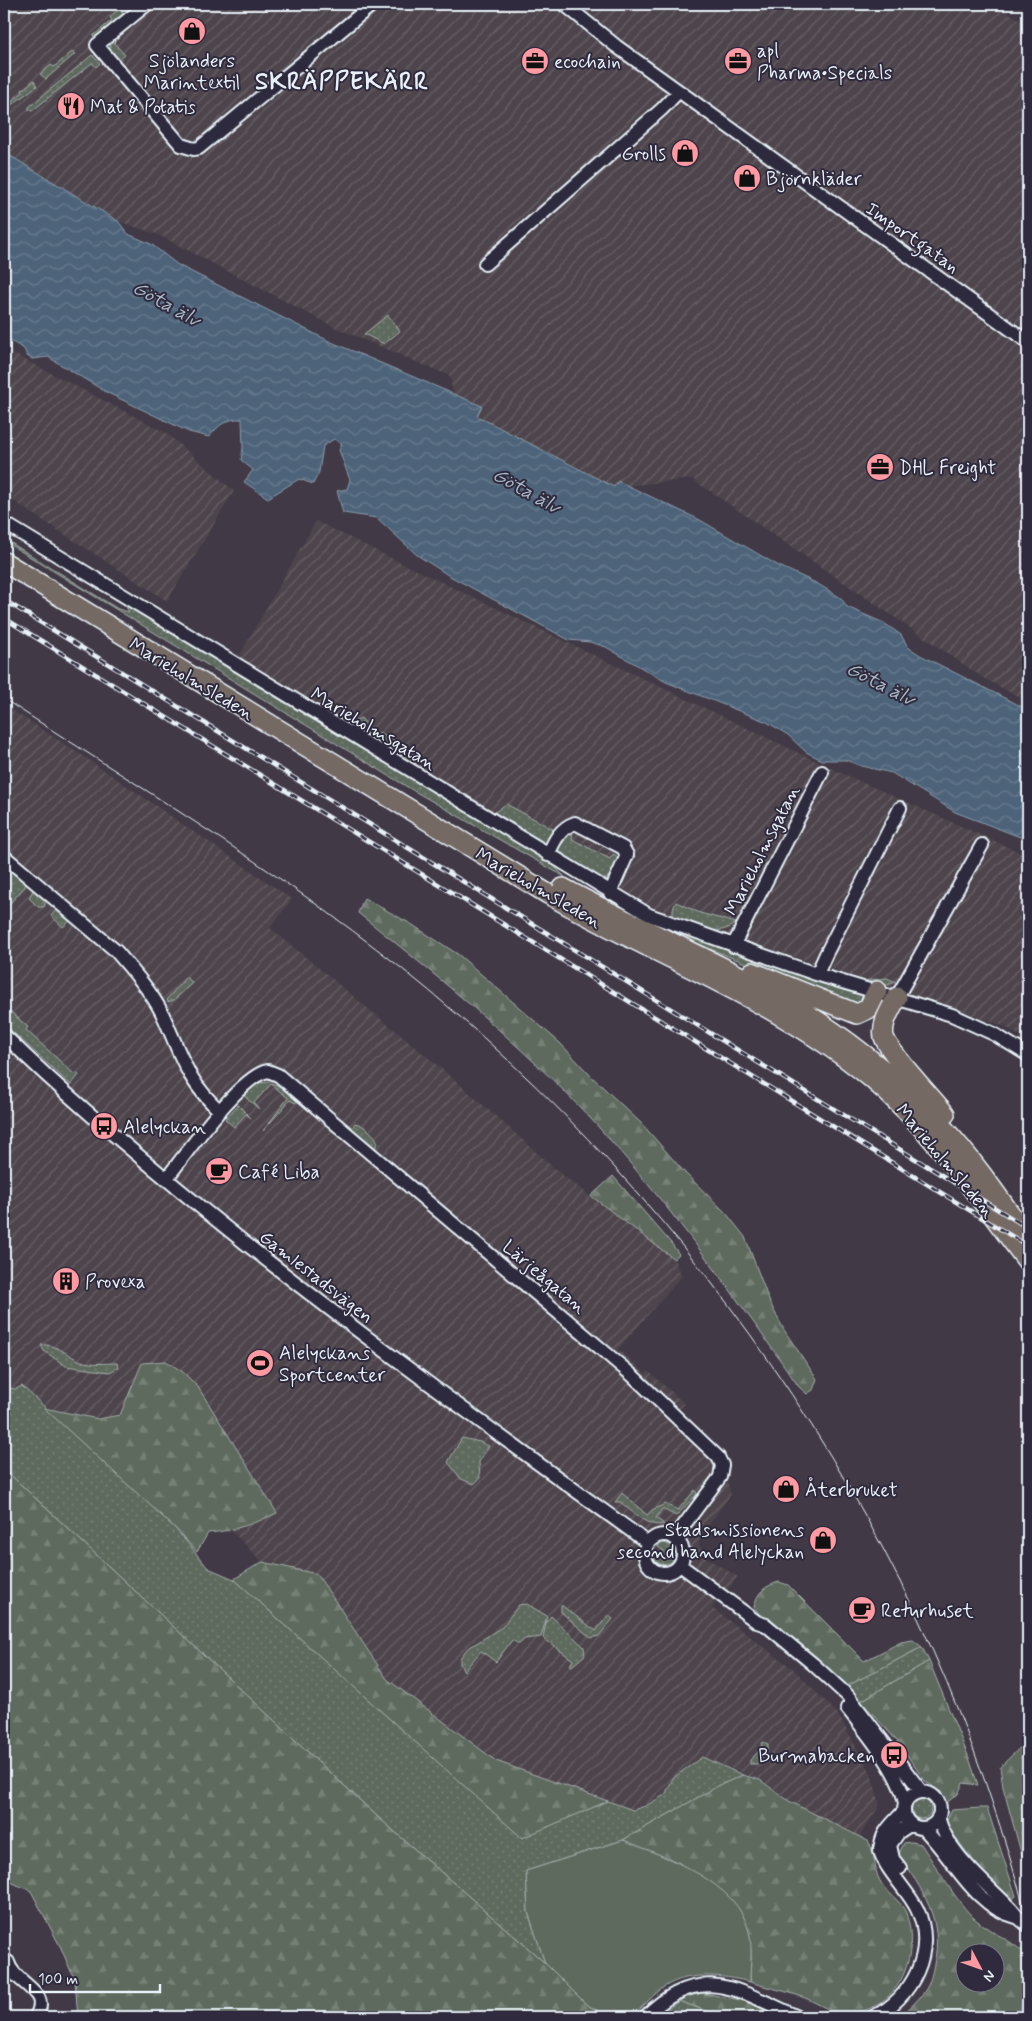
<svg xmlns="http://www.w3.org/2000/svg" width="1032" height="2021" font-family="Mynerve,sans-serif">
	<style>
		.industrial { fill: url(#industrial-furrows) }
		.grass { fill: url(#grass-dots); stroke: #a4aeab }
		.forest { fill: url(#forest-firs); stroke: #a4aeab; fill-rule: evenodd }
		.green { fill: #5f6a5e; stroke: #a4aeab }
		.water { fill: url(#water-waves); stroke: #8c9cac }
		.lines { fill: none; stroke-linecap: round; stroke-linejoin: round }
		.minor-casing { stroke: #e8f1f8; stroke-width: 16 }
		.highway-casing { stroke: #e8f1f8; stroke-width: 22 }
		.minor { stroke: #2f2a3d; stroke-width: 12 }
		.highway { stroke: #756964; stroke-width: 19 }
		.tram { stroke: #e8f1f8; stroke-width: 1 }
		.rail-casing { stroke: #e8f1f8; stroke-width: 4.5 }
		.rail { stroke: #2f2a3d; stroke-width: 2.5; stroke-dasharray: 8; stroke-linecap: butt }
		.labels { text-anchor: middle; stroke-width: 4; stroke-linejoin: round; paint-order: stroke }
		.poi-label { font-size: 19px; fill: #e8f1f8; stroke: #2f2a3d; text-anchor: start }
		.street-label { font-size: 19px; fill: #e8f1f8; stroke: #2f2a3d }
		.water-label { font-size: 20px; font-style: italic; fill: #aab9c6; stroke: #2f2a3d }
		.district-label { font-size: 24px; font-weight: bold; letter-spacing: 1px; fill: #e8f1f8; stroke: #2f2a3d }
	</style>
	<defs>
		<pattern id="industrial-furrows" width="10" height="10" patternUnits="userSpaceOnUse" patternTransform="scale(1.25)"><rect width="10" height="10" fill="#4e454c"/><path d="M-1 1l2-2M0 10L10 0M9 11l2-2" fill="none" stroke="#686067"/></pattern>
		<pattern id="grass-dots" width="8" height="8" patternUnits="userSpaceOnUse" patternTransform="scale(1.25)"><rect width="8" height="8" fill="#5f6a5e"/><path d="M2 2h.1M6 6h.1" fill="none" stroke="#768076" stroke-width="1.8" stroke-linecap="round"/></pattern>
		<pattern id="forest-firs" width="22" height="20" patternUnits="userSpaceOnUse" patternTransform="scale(1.25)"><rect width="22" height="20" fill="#5f6a5e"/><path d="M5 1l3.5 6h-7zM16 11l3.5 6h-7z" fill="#768076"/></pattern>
		<pattern id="water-waves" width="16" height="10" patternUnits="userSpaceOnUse" patternTransform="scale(1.25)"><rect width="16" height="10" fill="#4e647a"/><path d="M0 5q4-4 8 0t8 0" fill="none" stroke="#687b8e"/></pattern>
	</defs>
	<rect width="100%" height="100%" fill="#413a46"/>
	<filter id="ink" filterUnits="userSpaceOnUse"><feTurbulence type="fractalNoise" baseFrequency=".02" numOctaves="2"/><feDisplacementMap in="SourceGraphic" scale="10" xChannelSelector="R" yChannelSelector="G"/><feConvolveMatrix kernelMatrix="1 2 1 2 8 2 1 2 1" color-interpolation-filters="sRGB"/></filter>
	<g filter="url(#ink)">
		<!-- industrial -->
		<path class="industrial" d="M4 4H995L1028 25V702L985 679 692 479 615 487 477 416 481 406 453 394 450 376 334 327 159 235 118 221 5 153Z
			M4 349 166 433 234 491 167 601 4 495Z
			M316 521 395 560 830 768 1028 856V1041L1004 1026 645 908 238 658Z
			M4 705 83 756 292 899 270 928 448 1074 561 1174 674 1259 682 1276 618 1349 645 1373 648 1371 685 1404 678 1410 725 1455 729 1468 727 1482 731 1494 700 1537 699 1545 705 1557 738 1577 712 1608 792 1668 837 1713 871 1773 880 1805 859 1837 789 1801 760 1780 702 1757 673 1778 665 1795 633 1810 496 1761 387 1679 317 1574 262 1562 232 1531 256 1523 142 1363 120 1415 98 1419 44 1408 22 1386 16 1389 4 1388Z"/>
		<!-- grass -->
		<path class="grass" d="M120 8 124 15 95 38 93 36 112 20 110 17Z
			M118 36 119 38 114 43 125 55 118 61 110 47 112 40Z
			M73 51 75 54 46 79 40 74 51 65 54 67Z
			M92 55 100 63 96 67 92 63 32 111 29 110V107Z
			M34 80 37 86 6 109 4 107 23 92 22 90Z
			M388 315 400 331 384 344 364 334Z
			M4 529 37 550 11 537 8 541 118 609 129 612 124 603 549 861 565 877 414 791 4 541Z
			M361 718C369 729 382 737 394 738L390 751 355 731 354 727 356 720Z
			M407 749 419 757 417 763 411 766 400 759 404 750Z
			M506 804 553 829 546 845 491 815Z
			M573 832 572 839 610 859 613 854 618 857 619 860 606 880 603 881 557 853 561 842 563 843 568 834Z
			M4 862 28 883 4 910Z
			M34 888 46 898 44 907H38L29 898Z
			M606 897 672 930 861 994 863 999 857 1004C771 974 685 942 605 899Z
			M676 902 700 913 736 923C718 939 693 925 673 919V909Z
			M60 909 72 919 63 927 51 916 55 911Z
			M186 977 192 982 191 984 174 1000 168 1002 167 999Z
			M887 978 896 982 883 986 862 981Z
			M4 1006 28 1027 26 1030 74 1074 76 1073 79 1075 71 1085 4 1024Z
			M269 1082 279 1086 297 1101 295 1103 290 1100 263 1131 288 1098 271 1084 254 1103 259 1109 244 1096 257 1083Z
			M238 1105 251 1118 246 1114 234 1127 225 1119Z
			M355 1123C363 1124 376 1135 378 1143L374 1149 351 1130Z
			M41 1345C56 1343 68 1356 81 1361 94 1365 104 1363 117 1363L119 1367 110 1372 66 1366 44 1351Z
			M22 1386 175 1528 208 1568 234 1579 522 1837 608 1801 633 1810 645 1806 665 1795 673 1778 702 1757 743 1775 718 1786 623 1840 526 1871 528 1912 545 1963 379 1818 4 1469V1388L16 1389Z
			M462 1438 480 1442 489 1446 479 1462 480 1478 474 1484 461 1479 448 1462Z
			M695 1490 697 1494 676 1516 662 1509 656 1518 664 1524C648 1529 632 1511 620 1502H615L622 1493 647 1515 652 1510 665 1504 678 1510Z
			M664 1543 672 1546 675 1554 672 1562 664 1565 656 1562 653 1555 659 1557 664 1551 657 1546Z
			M527 1604 547 1616 541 1637 525 1639 519 1644 512 1640 496 1662 481 1651 464 1671 460 1664V1658L467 1649 502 1627 519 1605Z
			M561 1605 596 1631 608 1615 613 1619 599 1636 591 1638 561 1612Z
			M551 1616 584 1647 585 1655 572 1666 570 1665 573 1660 543 1638 546 1622Z
			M922 1647 929 1661 861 1701 847 1686Z
			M763 1742 768 1744 767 1752 758 1764H750V1760L758 1752Z
			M911 1809a10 10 0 1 1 20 0a10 10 0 1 1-20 0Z
			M679 2001 723 2017H657Z"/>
		<!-- forest -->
		<path class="forest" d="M364 898 411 924 459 955 560 1043 590 1075 642 1124 685 1173 726 1213 745 1237 770 1303 784 1330 817 1379 813 1390 807 1394 799 1387C740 1302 679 1218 611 1141 536 1056 446 983 358 913Z
			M613 1176 671 1243 679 1254 674 1259 591 1196Z
			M166 1361 183 1372 198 1387 277 1513C254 1524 233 1531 208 1533L197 1552 175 1528 44 1408 98 1419 120 1415 142 1363Z
			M4 1469 379 1818 545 1963 587 2005 604 2014 618 2017H78L75 1981 61 1948 31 1891 4 1879Z
			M262 1562 317 1574 387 1679 496 1761 608 1801 522 1838 234 1579Z
			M779 1582 788 1585 864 1661 901 1642 913 1640 922 1647 847 1686 761 1617 754 1607C757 1592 765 1586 779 1582Z
			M929 1661 969 1758 978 1785 963 1783 958 1794 946 1803 941 1792 925 1781 897 1741 861 1701Z
			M1028 1740V1878L1003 1787 1000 1767Z
			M743 1775 760 1780 789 1801 868 1841C876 1852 873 1869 880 1881 886 1893 901 1900 906 1913 921 1957 898 2012 847 2013 830 2013 820 2004 805 1998 788 1991 768 1988 750 1982L751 1950 680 1863 623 1840 718 1786Z
			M980 1808H987L1016 1896 1014 1898C999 1896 953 1837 946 1822L952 1810Z
			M912 1842 921 1844C935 1865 958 1904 975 1919 992 1934 1013 1940 1028 1957V2017H900C908 2009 917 2002 924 1992 930 1984 932 1974 934 1964 944 1922 923 1888 898 1856L904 1843ZM964 1954H994V1984H964Z
			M702 1993 747 2001 777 2017H723L679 2001 688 1996Z"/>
		<!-- green -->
		<path class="green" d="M623 1840C665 1857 739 1882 749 1932 753 1948 750 1966 750 1982 722 1975 685 1970 660 1990 650 1998 641 2008 632 2017H618L604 2014 587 2005 545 1963 528 1912 526 1871Z"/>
		<!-- water -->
		<path class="water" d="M4 152 118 221 128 234 151 244 178 265 329 341 482 406 477 416 614 487 618 481 700 520 777 565 818 584 841 598 847 607 884 623 901 635 908 647 920 655 1028 710V840L955 812 892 773 861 766 846 760H822L806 752 788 735 767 722 666 682 606 647 590 642 569 640 448 575 417 555 377 518 343 513 337 491 347 489 350 480 339 450 342 444 334 439 323 446 319 472 313 484 299 479 268 498 244 482 253 470 241 460 243 448 242 419C226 418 218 426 209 437L189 432 106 392 48 357 32 359 27 356 24 349 4 337Z"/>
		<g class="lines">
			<!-- minor casing -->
			<g class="minor-casing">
				<path id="minor" d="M147 4 97 45 181 145 194 149 199 148 373 4
					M564 4 616 46 1028 342
					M485 264 662 109 679 91
					M4 523 649 915 816 974 952 1015 994 1034 1028 1055
					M548 855C554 841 560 828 575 823L623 848 627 855 610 893
					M4 856 116 951C133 971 150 990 162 1013 181 1054 185 1079 220 1111
					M733 946 822 772
					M817 974 826 954 900 808
					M897 997 982 845
					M4 1035C62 1092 124 1144 187 1196 335 1318 492 1430 648 1543
					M166 1179C185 1156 240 1075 268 1071L278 1075 633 1376 718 1457 722 1465 720 1477 675 1537
					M645 1554a19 19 0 1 1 38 0a19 19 0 1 1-38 0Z
					M680 1565 757 1622 766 1625 813 1664 848 1696 921 1791
					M847 1708C867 1733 899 1772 905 1803
					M904 1810a18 18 0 1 1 36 0a18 18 0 1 1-36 0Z
					M938 1817C948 1854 984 1881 1009 1907 1016 1914 1019 1920 1028 1925
					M923 1828C952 1856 974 1907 1016 1917
					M900 1868 893 1859 890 1845 899 1832 911 1824
					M8 1962C13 1984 54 1991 35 2017
					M645 2017C700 1961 739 1991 798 2017
					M873 2017C912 1999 937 1950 917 1909 907 1889 887 1872 880 1851 881 1832 891 1825 903 1812"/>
			</g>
			<!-- highway casing -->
			<g class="highway-casing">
				<path id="highway" d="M4 562 548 894C655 956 775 998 871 1078 933 1130 979 1198 1028 1262
					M563 888C632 926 706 956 775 995 837 1030 895 1075 943 1128 975 1162 1001 1201 1028 1239
					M752 972 857 1014 868 1009 877 991
					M897 997C891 1009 881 1023 884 1037 889 1053 933 1099 945 1114"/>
			</g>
			<!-- minor -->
			<use href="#minor" class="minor"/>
			<!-- highway -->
			<use href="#highway" class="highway"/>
			<!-- tram -->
			<path class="tram" d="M4 699C137 786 275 868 400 967 703 1208 932 1547 1028 1923"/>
			<!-- rail casing -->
			<g class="rail-casing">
				<path id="rail" d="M4 600 1028 1228
					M4 618 1028 1246"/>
			</g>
			<!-- rail -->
			<use href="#rail" class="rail"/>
		</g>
	</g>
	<!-- icons -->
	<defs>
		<g id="shop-disc" transform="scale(1.4375)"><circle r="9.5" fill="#ff9aa2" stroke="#2f2a3d"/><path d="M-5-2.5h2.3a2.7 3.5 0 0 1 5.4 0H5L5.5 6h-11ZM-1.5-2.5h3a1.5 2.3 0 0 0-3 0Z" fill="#111"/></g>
		<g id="office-disc" transform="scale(1.4375)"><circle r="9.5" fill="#ff9aa2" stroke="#2f2a3d"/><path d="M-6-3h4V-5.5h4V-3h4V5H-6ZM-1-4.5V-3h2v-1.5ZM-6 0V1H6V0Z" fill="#111"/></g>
		<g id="restaurant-disc" transform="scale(1.4375)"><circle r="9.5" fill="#ff9aa2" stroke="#2f2a3d"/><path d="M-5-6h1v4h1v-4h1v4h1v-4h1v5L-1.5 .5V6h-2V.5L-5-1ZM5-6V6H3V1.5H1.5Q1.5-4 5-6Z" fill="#111"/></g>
		<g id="bus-disc" transform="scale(1.4375)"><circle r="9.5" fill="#ff9aa2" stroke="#2f2a3d"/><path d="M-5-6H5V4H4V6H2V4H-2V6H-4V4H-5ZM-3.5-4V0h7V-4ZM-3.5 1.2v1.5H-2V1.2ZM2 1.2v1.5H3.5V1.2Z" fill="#111"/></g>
		<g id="cafe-disc" transform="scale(1.4375)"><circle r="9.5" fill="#ff9aa2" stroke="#2f2a3d"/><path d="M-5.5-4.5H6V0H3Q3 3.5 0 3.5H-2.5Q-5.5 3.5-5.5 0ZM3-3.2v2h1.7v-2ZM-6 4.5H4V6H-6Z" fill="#111"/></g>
		<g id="building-disc" transform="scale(1.4375)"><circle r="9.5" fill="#ff9aa2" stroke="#2f2a3d"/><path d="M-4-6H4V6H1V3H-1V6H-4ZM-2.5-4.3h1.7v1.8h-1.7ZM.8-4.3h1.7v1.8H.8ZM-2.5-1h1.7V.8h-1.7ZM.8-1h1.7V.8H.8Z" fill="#111"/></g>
		<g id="stadium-disc" transform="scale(1.4375)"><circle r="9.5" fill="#ff9aa2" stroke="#2f2a3d"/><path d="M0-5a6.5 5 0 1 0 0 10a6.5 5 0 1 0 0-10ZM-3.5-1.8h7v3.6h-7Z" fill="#111"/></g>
	</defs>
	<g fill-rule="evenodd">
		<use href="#shop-disc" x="192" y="31"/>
		<use href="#office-disc" x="535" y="61"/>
		<use href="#office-disc" x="738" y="61"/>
		<use href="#restaurant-disc" x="71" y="106"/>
		<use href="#shop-disc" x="685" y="153"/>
		<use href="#shop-disc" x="747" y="178"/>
		<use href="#office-disc" x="880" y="467"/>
		<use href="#bus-disc" x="104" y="1126"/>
		<use href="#cafe-disc" x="219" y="1171"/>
		<use href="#building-disc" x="66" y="1281"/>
		<use href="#stadium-disc" x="260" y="1363"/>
		<use href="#shop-disc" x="786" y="1489"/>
		<use href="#shop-disc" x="823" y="1540"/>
		<use href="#cafe-disc" x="862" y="1610"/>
		<use href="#bus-disc" x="894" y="1755"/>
	</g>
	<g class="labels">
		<!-- poi labels -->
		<g class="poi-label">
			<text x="757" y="57">apl<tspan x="757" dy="22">Pharma•Specials</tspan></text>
			<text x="192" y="67" text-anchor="middle">Sjölanders<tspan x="192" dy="22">Marintextil</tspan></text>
			<text x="554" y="68">ecochain</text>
			<text x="90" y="113">Mat &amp; Potatis</text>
			<text x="666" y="160" text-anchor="end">Grolls</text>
			<text x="766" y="185">Björnkläder</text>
			<text x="899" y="474">DHL Freight</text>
			<text x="123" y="1133">Alelyckan</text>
			<text x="238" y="1178">Café Liba</text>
			<text x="85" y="1288">Provexa</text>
			<text x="279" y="1359">Alelyckans<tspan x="279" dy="22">Sportcenter</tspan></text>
			<text x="805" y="1496">Återbruket</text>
			<text x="804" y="1536" text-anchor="end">Stadsmissionens<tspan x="804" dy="22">second hand Alelyckan</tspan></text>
			<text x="881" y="1617">Returhuset</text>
			<text x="875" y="1762" text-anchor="end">Burmabacken</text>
		</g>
		<!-- street labels -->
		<g class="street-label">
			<text transform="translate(913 237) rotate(35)" y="7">Importgatan</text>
			<text transform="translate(192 678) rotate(31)" y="7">Marieholmsleden</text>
			<text transform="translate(374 728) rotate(31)" y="7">Marieholmsgatan</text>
			<text transform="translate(761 850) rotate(-63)" y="7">Marieholmsgatan</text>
			<text transform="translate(539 887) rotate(30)" y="7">Marieholmsleden</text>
			<text transform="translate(946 1160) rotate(50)" y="7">Marieholmsleden</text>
			<text transform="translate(317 1276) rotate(38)" y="7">Gamlestadsvägen</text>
			<text transform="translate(545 1276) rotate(40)" y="7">Lärjeågatan</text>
		</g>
		<!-- water labels -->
		<g class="water-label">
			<text transform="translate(167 303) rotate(29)" y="7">Göta älv</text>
			<text transform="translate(527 490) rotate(29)" y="7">Göta älv</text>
			<text transform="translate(881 683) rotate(27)" y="7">Göta älv</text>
		</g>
		<!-- district labels -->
		<g class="district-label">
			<text x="342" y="89">SKRÄPPEKÄRR</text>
		</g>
	</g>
	<!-- margin -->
	<rect width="1032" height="2021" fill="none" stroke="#2f2a3d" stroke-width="20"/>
	<rect x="10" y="10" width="1012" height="2001" fill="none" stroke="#e8f1f8" stroke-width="2" filter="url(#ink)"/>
	<!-- north arrow -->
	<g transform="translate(980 1968) rotate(131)"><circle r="24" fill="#2f2a3d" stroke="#797a88"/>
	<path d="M0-4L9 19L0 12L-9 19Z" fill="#ff9aa2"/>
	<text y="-8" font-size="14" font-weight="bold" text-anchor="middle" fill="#e8f1f8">N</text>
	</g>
	<!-- scale -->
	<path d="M30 1984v8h130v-8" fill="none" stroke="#e8f1f8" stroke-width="2.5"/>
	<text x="38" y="1984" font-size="15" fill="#e8f1f8" stroke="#2f2a3d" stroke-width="4" paint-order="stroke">100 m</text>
</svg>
